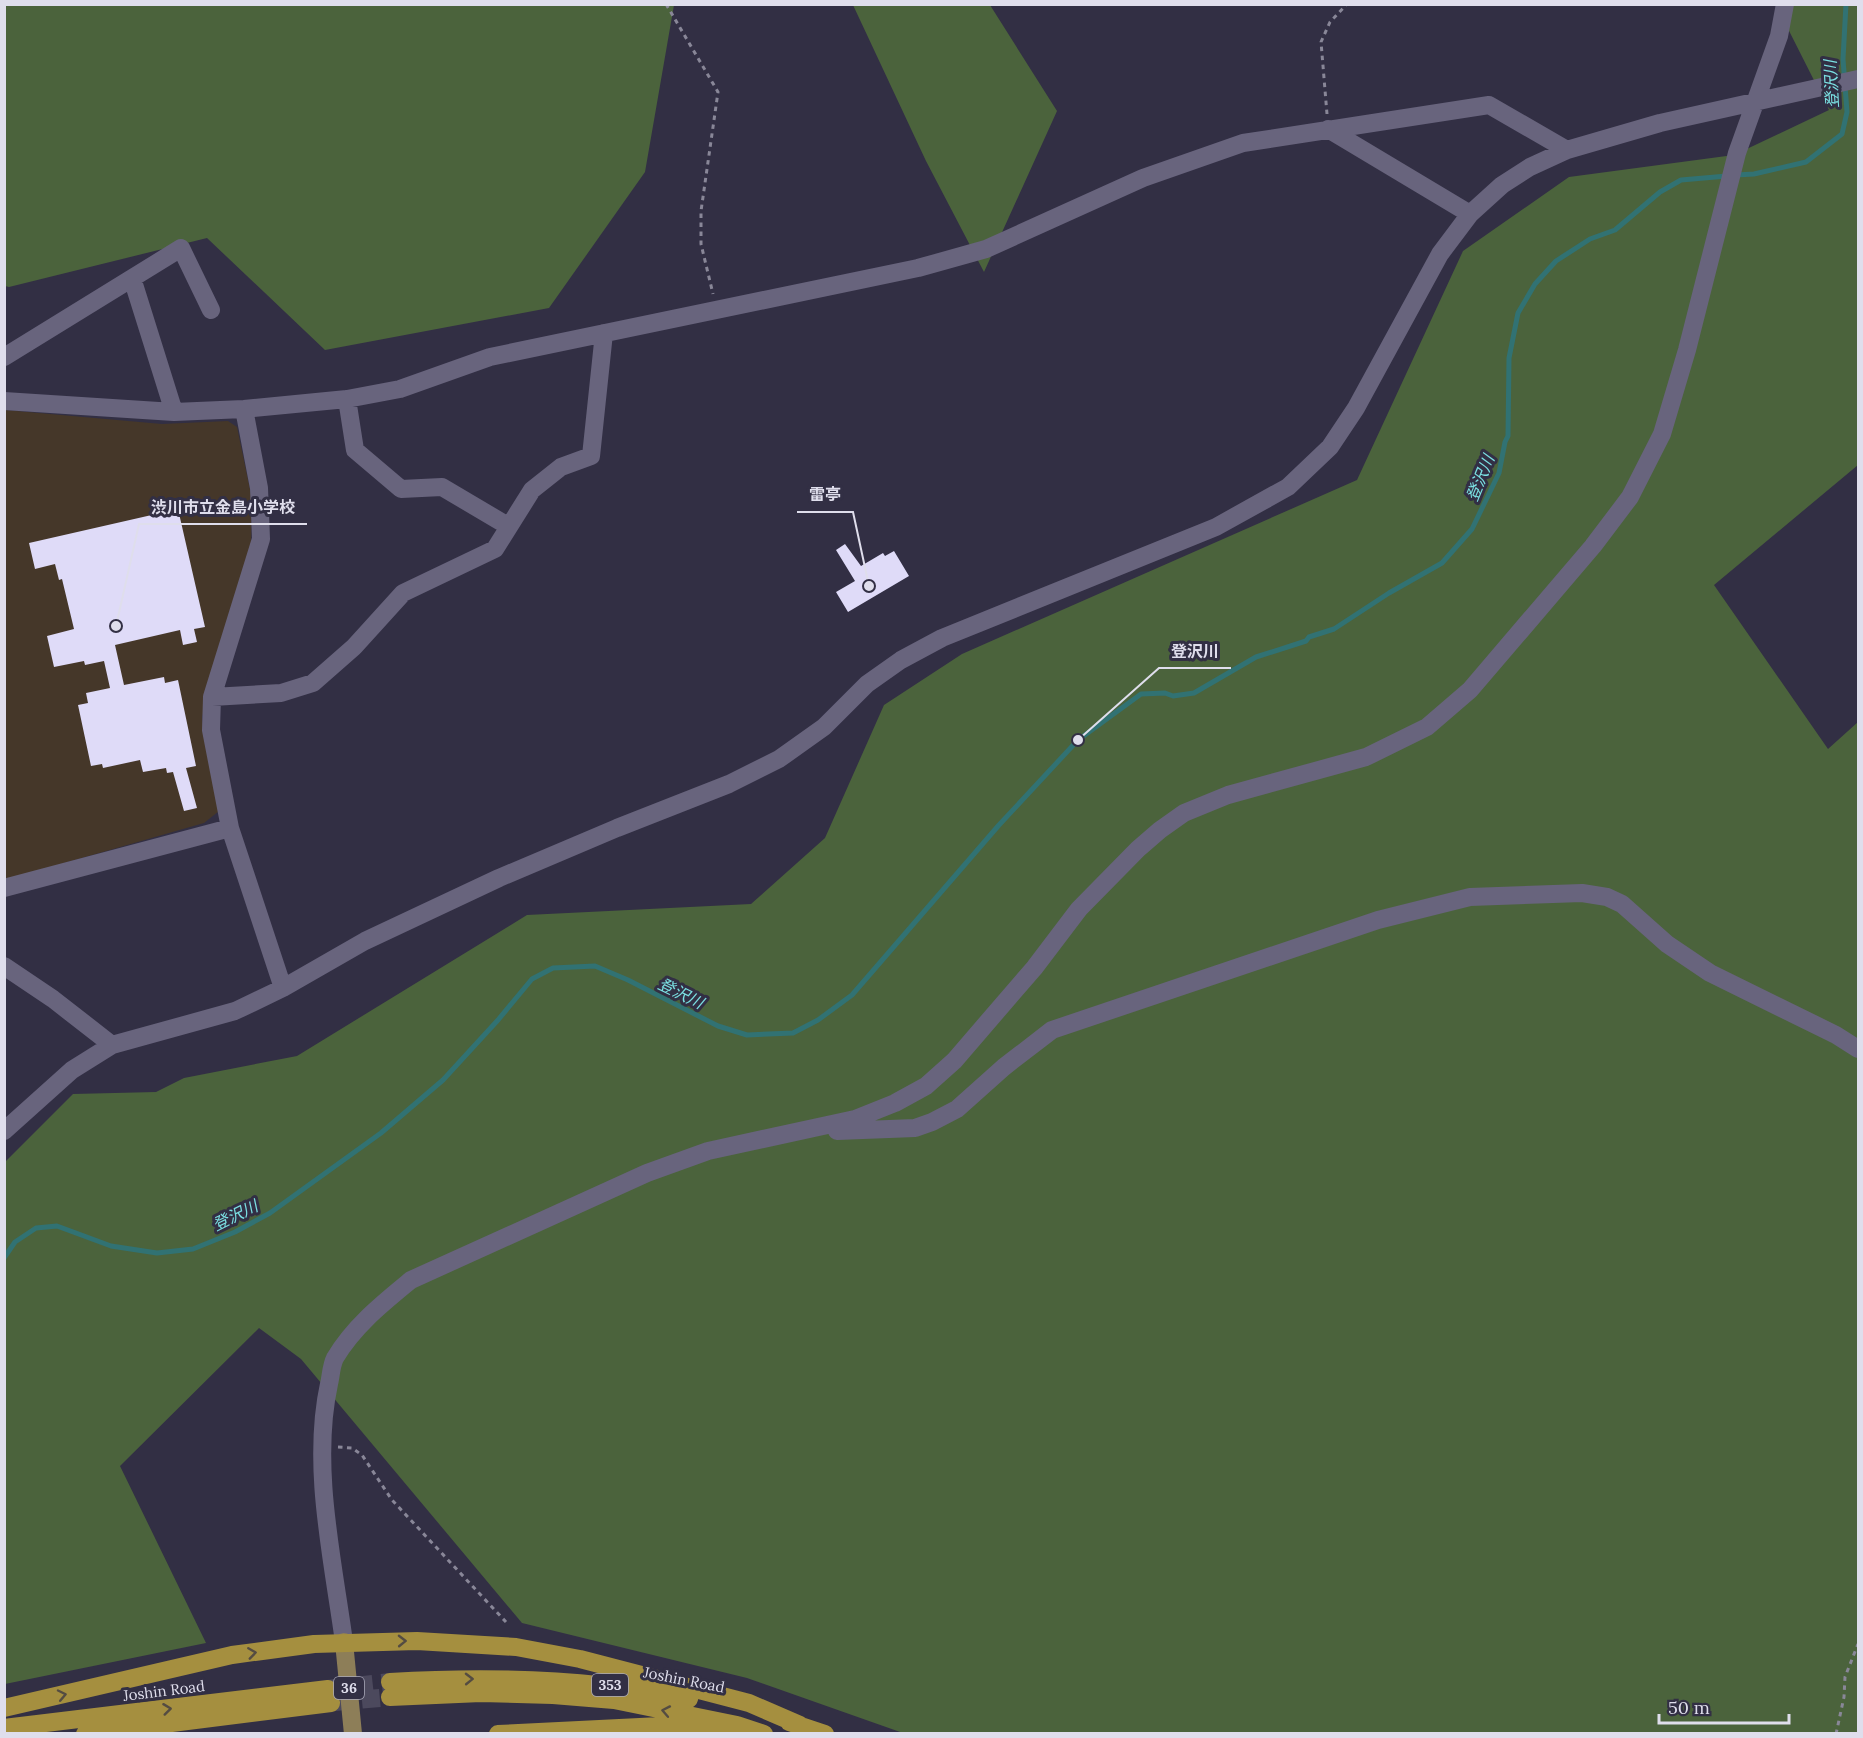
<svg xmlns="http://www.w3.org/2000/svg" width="1863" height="1738" font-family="Lora,'Noto Sans JP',serif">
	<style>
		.education { fill: #453729 }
		.forest { fill: #4b633c }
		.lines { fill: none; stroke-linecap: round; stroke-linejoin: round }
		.stream { stroke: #317273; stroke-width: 5 }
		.building { fill: #dfdbf8 }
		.highway-tunnel { stroke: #4c495d; stroke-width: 18; stroke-dasharray: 18 9; stroke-linecap: butt }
		.path { stroke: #898798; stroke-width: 3; stroke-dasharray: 4.5 4.5; stroke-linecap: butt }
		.minor { stroke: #68647d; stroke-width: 18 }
		.major { stroke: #8d7e58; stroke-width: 18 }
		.highway { stroke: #a58f3f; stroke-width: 18 }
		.oneway { stroke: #544c42 }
		.labels { text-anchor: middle; stroke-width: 6; stroke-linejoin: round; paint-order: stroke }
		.shield { fill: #322f44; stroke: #abaaba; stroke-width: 1.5 }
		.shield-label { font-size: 14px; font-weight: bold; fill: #dfdeec }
		.street-label { font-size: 15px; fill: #dfdeec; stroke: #322f44 }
		.water-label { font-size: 16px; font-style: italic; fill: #7be1e3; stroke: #322f44 }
		.leader { fill: none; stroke: #dfdeec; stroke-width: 2 }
		.callout-dot { fill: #dfdeec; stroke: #322f44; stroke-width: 2 }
		.callout-label { font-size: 16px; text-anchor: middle; font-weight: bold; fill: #dfdeec; stroke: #322f44; stroke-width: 6; stroke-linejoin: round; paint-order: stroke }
	</style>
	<rect width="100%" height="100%" fill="#322f44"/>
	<!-- education -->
	<path class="education" d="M5 410 162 424 228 421 237 427 252 499 251 547 202 717 219 811 204 823 5 880Z"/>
	<!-- forest -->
	<path class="forest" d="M5 5H674L645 172 549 308 325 350 207 238 9 287 5 286Z
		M853 5H990L1057 111 984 272 926 161Z
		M1776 5H1858V465L1714 585 1828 749 1858 722V1733H903L747 1678 522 1623 301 1359 259 1328 120 1466 206 1643 5 1684V1162L73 1094 156 1092 184 1078 297 1056 527 915 751 904 825 838 884 705 962 654 1357 480 1463 251 1569 177 1734 155 1829 110Z"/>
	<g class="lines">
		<!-- stream -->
		<path class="stream" d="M1736 175 1754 174 1806 162 1842 134 1847 112 1843 59 1846 4
			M4 1258 15 1242 36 1228 57 1226 111 1246 157 1253 193 1249 235 1232 270 1213 381 1133 443 1080 498 1020 532 979 553 968 595 966 628 980 718 1026 747 1035 793 1033 818 1020 852 995 999 825 1078 740 1141 694 1165 693 1173 696 1194 693 1256 657 1306 641 1309 637 1334 629 1389 593 1442 563 1472 529 1499 473 1505 442 1508 436 1509 358 1518 313 1535 284 1556 261 1590 239 1615 230 1660 192 1681 180 1727 176"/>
	</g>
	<!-- building -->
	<path class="building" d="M178 509 205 627 194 629 197 642 183 645 180 630 115 645 124 685 164 677 165 683 178 680 196 766 186 768 197 808 184 811 173 772 167 773 166 768 143 772 140 760 103 768 102 764 91 766 78 705 88 703 86 693 110 688 104 661 85 665 84 661 54 667 47 636 74 629 62 579 59 580 55 564 35 569 29 543Z
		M845 544 861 566 883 553 885 556 894 551 909 576 848 612 836 592 855 581 836 550Z"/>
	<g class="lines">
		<!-- highway-tunnel -->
		<path class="highway-tunnel" d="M328 1689 390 1682
			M335 1702 390 1697"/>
		<!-- path -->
		<path class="path" d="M666 4 718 92 701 211V244L713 294
			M1327 114 1321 42 1330 22 1347 4
			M338 1447 352 1448 362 1455 392 1500 506 1622
			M1836 1734 1844 1697 1845 1677 1858 1644"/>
		<!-- minor -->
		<path class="minor" d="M1328 129 1470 214
			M132 278 174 412
			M4 357 181 248 211 310
			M347 399 355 450 401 489 442 487 508 526
			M4 401 174 412 244 409 347 399 400 389 490 357 918 268 986 249 1143 178 1243 143 1489 105 1567 150
			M212 697 281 693 313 683 354 647 403 593 495 549 532 490 561 467 591 456 604 333
			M230 828 211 730 212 697 261 539 259 488 244 409
			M4 888 230 828 283 988
			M4 966 53 999 112 1045
			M4 1131 72 1070 112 1045 235 1011 283 988 365 941 499 878 617 828 729 784 779 759 824 727 867 684 901 660 942 638 1216 527 1288 487 1330 447 1356 408 1440 254 1470 214 1502 185 1530 167 1567 150 1660 123 1858 79
			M837 1131 915 1128 932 1122 957 1109 1004 1067 1052 1030 1378 920 1470 897 1582 893 1607 897 1622 904 1667 944 1710 973 1836 1035 1858 1049
			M344 1642C333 1560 311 1466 329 1384 331 1376 331 1366 335 1358 354 1326 383 1303 411 1280L647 1173 708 1151 855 1119 895 1103 926 1086 954 1061 1035 967 1079 909 1138 849 1160 830 1184 813 1228 795 1366 757 1427 727 1470 690 1593 546 1630 497 1662 434 1687 350 1737 153 1779 36 1785 4"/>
		<!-- major -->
		<path class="major" d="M344 1642 353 1734"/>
		<!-- highway -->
		<path class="highway" d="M390 1682C490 1676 590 1678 689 1699
			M390 1697 481 1693 553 1695 614 1700 737 1725 764 1734
			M4 1708 232 1655 314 1644 417 1641 516 1647 580 1659 749 1703 800 1725
			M789 1722 825 1734
			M4 1728 328 1689
			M85 1734 331 1703
			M498 1734 660 1726 724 1733"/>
	</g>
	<!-- one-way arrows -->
	<defs><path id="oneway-chevron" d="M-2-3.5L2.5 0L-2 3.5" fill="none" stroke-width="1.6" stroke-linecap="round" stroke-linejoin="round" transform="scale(1.5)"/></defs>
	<g class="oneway">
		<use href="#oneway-chevron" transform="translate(402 1641) rotate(-1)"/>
		<use href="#oneway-chevron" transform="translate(252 1653) rotate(-8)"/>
		<use href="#oneway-chevron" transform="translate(469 1679) rotate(-1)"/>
		<use href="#oneway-chevron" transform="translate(62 1695) rotate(-12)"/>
		<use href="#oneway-chevron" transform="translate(167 1709) rotate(-7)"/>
		<use href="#oneway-chevron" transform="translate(666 1711) rotate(-169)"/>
	</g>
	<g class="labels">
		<!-- shield labels -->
		<g class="shield">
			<rect x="592" y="1674" width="36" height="22" rx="4.5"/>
			<rect x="334" y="1677" width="30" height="22" rx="4.5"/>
		</g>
		<g class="shield-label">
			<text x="610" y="1690">353</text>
			<text x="349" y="1693">36</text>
		</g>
		<!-- street labels -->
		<g class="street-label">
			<text transform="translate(684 1680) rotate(11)" y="5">Joshin Road</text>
			<text transform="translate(164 1691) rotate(-7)" y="5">Joshin Road</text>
		</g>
		<!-- water labels -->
		<g class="water-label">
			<text transform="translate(1831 84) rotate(-93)" y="6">登沢川</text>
			<text transform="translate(1480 478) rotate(-68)" y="6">登沢川</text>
			<text transform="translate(681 993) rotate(26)" y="6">登沢川</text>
			<text transform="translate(235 1215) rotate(-26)" y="6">登沢川</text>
		</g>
	</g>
	<!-- callouts -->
	<path class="leader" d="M869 586L853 512H797M116 626L139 524H307M1078 740L1159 668H1231"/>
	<g class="callout-dot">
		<circle cx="869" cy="586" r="6"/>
		<circle cx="116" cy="626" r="6"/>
		<circle cx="1078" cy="740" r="6"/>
	</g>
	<g class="callout-label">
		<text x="825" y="500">雷亭</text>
		<text x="223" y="513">渋川市立金島小学校</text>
		<text x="1195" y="657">登沢川</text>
	</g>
	<!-- border -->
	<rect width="1863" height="1738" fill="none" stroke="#dfdeec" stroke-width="12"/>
	<!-- scale -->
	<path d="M1659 1714v9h130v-9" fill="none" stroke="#dfdeec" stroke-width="3"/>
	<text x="1668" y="1714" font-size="18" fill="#dfdeec" stroke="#322f44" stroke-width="4.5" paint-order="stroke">50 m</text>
</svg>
